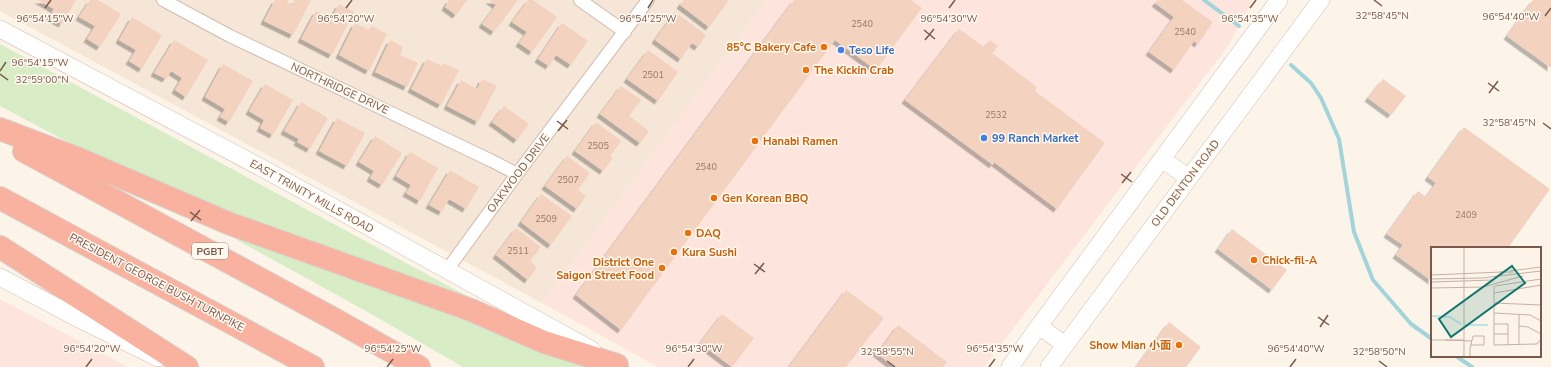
<svg xmlns="http://www.w3.org/2000/svg" width="1551" height="367" font-family="'Nunito Sans','Noto Sans SC',sans-serif">
	<style>
		.residential { fill: #f5e6d7 }
		.commercial { fill: #fde5dd }
		.green { fill: #d8ecc6 }
		.lines { fill: none; stroke-linecap: round; stroke-linejoin: round }
		.stream { stroke: #a2d4da; stroke-width: 4 }
		.building { fill: #f3d2c0; filter: url(#shadow) }
		.street-casing { stroke: #d0bbae; stroke-width: 14 }
		.secondary-casing { stroke: #d6beae; stroke-width: 18 }
		.highway-casing { stroke: #d9d1cd; stroke-width: 24 }
		.street { stroke: #fff; stroke-width: 12 }
		.secondary { stroke: #fff; stroke-width: 17 }
		.highway { stroke: #f8b29f; stroke-width: 22 }
		.ticks { fill: none; stroke: #79594b; stroke-width: 1.5 }
		.food-dot { fill: #e8710a; stroke: #fff9f0; stroke-width: 1.5 }
		.shop-dot { fill: #3f7fe0; stroke: #fff9f0; stroke-width: 1.5 }
		.labels { text-anchor: middle; stroke-width: 3; stroke-linejoin: round; paint-order: stroke }
		.number-label { font-size: 9px; fill: #987768 }
		.shield { fill: #fff9f0; stroke: #a1897c; stroke-width: 1 }
		.shield-label { font-size: 10px; font-weight: bold; fill: #79594b }
		.food-label { font-size: 11px; font-weight: bold; fill: #c56008; stroke: #fff9f0; text-anchor: start }
		.shop-label { font-size: 11px; font-weight: bold; fill: #366cbe; stroke: #fff9f0; text-anchor: start }
		.street-label { font-size: 11px; fill: #79594b; stroke: #fff9f0 }
		.inset-river { fill: none; stroke: #bce4e8; stroke-width: 2 }
		.inset-road { fill: none; stroke: #c4b1a5; stroke-width: 1 }
		.view { fill: #0f766e; fill-opacity: 0.15; stroke: #0f766e; stroke-width: 2 }
		.inset-edge { fill: none; stroke: #79594b; stroke-width: 2 }
		.ticks-label { font-size: 10px; text-anchor: middle; fill: #79594b; stroke: #fff9f0; stroke-width: 3; stroke-linejoin: round; paint-order: stroke }
	</style>
	<defs>
		<filter id="shadow"><feDropShadow dx="-3.5" dy="3.5" stdDeviation="0" flood-color="#0004"/></filter>
	</defs>
	<rect width="100%" height="100%" fill="#fdf4e9"/>
	<!-- residential -->
	<path class="residential" d="M0 0H767L542 303 0 11Z"/>
	<!-- commercial -->
	<path class="commercial" d="M767 0H1253L1228 46 984 367H658L542 303Z
		M0 299 128 367H0Z"/>
	<!-- green -->
	<path class="green" d="M0 44 508 318 243 221 77 147 0 106Z
		M201 220 566 357 584 367H463L373 315Z"/>
	<g class="lines">
		<!-- stream -->
		<path class="stream" d="M1204 0 1239 26
			M1291 65 1311 83 1321 98 1339 139 1354 232 1373 280 1411 324 1432 339
			M1456 356 1472 367"/>
	</g>
	<!-- building -->
	<path class="building" d="M38 0H76L62 24 49 17 54 9Z
		M90 0H98L121 14 100 47 87 39 95 26 79 17Z
		M275 0H288L287 2 292 5 295 0H311L293 35 264 21Z
		M449 0H467L456 15 445 7Z
		M489 0H518L494 32 482 24 496 5Z
		M528 0H533L557 17 532 52 519 43 527 32 512 22Z
		M684 0H729L709 27 680 5Z
		M794 0H911L922 8 876 70 835 40 621 330 576 295Z
		M1158 0H1182L1213 22 1198 44 1194 41 1174 70 1149 52 1174 17 1155 3Z
		M1533 0H1551V68L1507 36Z
		M339 4 354 12 332 55 301 39 316 11 331 19Z
		M675 12 706 35 698 47 692 43 681 59 655 40Z
		M132 17 162 35 142 69 129 61 136 50 119 40Z
		M355 23 369 30 372 26 387 34 369 71 339 55Z
		M562 23 588 41 571 65 556 55 549 66 538 59Z
		M959 29 984 47 990 40 998 46 992 53 1037 87 1035 91 1105 143 1057 209 994 162 993 165 905 100Z
		M174 40 208 60 186 97 175 90 182 78 171 71 166 79 154 73Z
		M390 40 403 47 400 55 418 63 407 87 375 72Z
		M648 50 678 72 658 101 627 79Z
		M427 59 442 66 443 63 459 70 441 105 411 89Z
		M223 64 253 81 229 122 220 117 225 109 205 97Z
		M482 79 497 86 478 122 447 106 461 80 477 89Z
		M1383 79 1406 96 1391 115 1368 98Z
		M265 84 293 100 273 135 260 128 264 120 249 111Z
		M621 86 641 100 629 116 649 131 640 143 600 114Z
		M301 102 328 118 310 149 297 142 299 139 284 131Z
		M504 106 529 124 517 140 492 122Z
		M337 118 365 133 347 166 319 151Z
		M596 122 621 141 610 156 613 158 603 171 575 151Z
		M1464 127 1550 189 1508 248H1432V281L1396 255 1403 245 1387 234 1418 191 1426 197 1436 183 1428 177Z
		M375 136 402 153 382 185 370 178 374 171 359 162Z
		M410 152 438 168 420 201 406 193 411 185 396 176Z
		M567 156 590 173 578 190 586 196 577 209 545 186Z
		M450 170 479 187 466 209 449 199 442 212 429 205Z
		M541 194 572 216 551 245 521 222Z
		M516 228 541 247 530 261 537 267 528 280 496 255Z
		M1232 229 1287 270 1272 290 1218 249Z
		M846 290 884 318 846 367H789Z
		M722 314 754 338 732 367 700 343Z
		M1169 322 1201 347 1186 367H1136Z
		M898 325 947 362 943 367H894L874 351 877 348 880 350Z"/>
	<g class="lines">
		<!-- street casing -->
		<g class="street-casing">
			<path id="street" d="M163 0 230 36 492 161 517 174
				M580 0 625 32
				M447 270 517 174 648 0"/>
		</g>
		<!-- secondary casing -->
		<g class="secondary-casing">
			<path id="secondary" d="M0 29 273 174 592 350
				M1162 159 1189 178
				M0 277 79 319 158 358
				M1039 326 1065 345
				M1010 367 1039 326 1279 0
				M1049 367 1321 0"/>
		</g>
		<!-- highway casing -->
		<g class="highway-casing">
			<path id="highway" d="M0 129 79 159 228 223 471 310 544 342 617 365
				M24 151 334 319 419 367
				M0 198 313 367
				M0 247 187 367"/>
		</g>
		<!-- street -->
		<use href="#street" class="street"/>
		<!-- secondary -->
		<use href="#secondary" class="secondary"/>
		<!-- highway -->
		<use href="#highway" class="highway"/>
	</g>
	<!-- ticks -->
	<path class="ticks" d="M1374 0 1382 6M45 8 51 0M346 8 352 0M648 8 653 0M949 8 955 0M1250 8 1256 0M1545 16 1551 8M924 30 935 39M925 40 934 29M0 71 6 62M0 74 8 80M1488 83 1499 91M1489 93 1498 81M557 121 568 129M1543 123 1551 129M558 131 567 120M1121 174 1132 182M1122 183 1131 172M190 212 201 220M191 221 200 210M754 264 765 272M755 274 764 263M1318 317 1329 325M1320 327 1328 315M887 361 895 367M1379 361 1387 367M86 367 92 359M387 367 393 359M688 367 694 359M989 367 995 359M1290 367 1296 359"/>
	<!-- markers -->
	<g class="food-dot">
		<circle cx="824" cy="47" r="4"/>
		<circle cx="806" cy="70" r="4"/>
		<circle cx="755" cy="141" r="4"/>
		<circle cx="714" cy="198" r="4"/>
		<circle cx="688" cy="233" r="4"/>
		<circle cx="674" cy="252" r="4"/>
		<circle cx="1254" cy="260" r="4"/>
		<circle cx="662" cy="268" r="4"/>
		<circle cx="1179" cy="345" r="4"/>
	</g>
	<g class="shop-dot">
		<circle cx="841" cy="50" r="4"/>
		<circle cx="984" cy="138" r="4"/>
	</g>
	<g class="labels">
		<!-- number labels -->
		<g class="number-label">
			<text x="862" y="27">2540</text>
			<text x="1185" y="35">2540</text>
			<text x="653" y="78">2501</text>
			<text x="996" y="118">2532</text>
			<text x="598" y="149">2505</text>
			<text x="706" y="170">2540</text>
			<text x="568" y="183">2507</text>
			<text x="1466" y="218">2409</text>
			<text x="546" y="222">2509</text>
			<text x="518" y="254">2511</text>
		</g>
		<!-- shield labels -->
		<rect class="shield" x="192" y="243" width="36" height="16" rx="3"/>
		<g class="shield-label">
			<text x="210" y="255">PGBT</text>
		</g>
		<!-- food labels -->
		<g class="food-label">
			<text x="816" y="51" text-anchor="end">85°C Bakery Cafe</text>
			<text x="814" y="74">The Kickin Crab</text>
			<text x="763" y="145">Hanabi Ramen</text>
			<text x="722" y="202">Gen Korean BBQ</text>
			<text x="696" y="237">DAQ</text>
			<text x="682" y="256">Kura Sushi</text>
			<text x="1262" y="264">Chick-fil-A</text>
			<text x="654" y="266" text-anchor="end">District One<tspan x="654" dy="13">Saigon Street Food</tspan></text>
			<text x="1171" y="349" text-anchor="end">Show Mian 小面</text>
		</g>
		<!-- shop labels -->
		<g class="shop-label">
			<text x="849" y="54">Teso Life</text>
			<text x="992" y="142">99 Ranch Market</text>
		</g>
		<!-- street labels -->
		<g class="street-label">
			<text transform="translate(340 88) rotate(25)" y="4">NORTHRIDGE DRIVE</text>
			<text transform="translate(518 173) rotate(-53)" y="4">OAKWOOD DRIVE</text>
			<text transform="translate(1185 183) rotate(-53)" y="4">OLD DENTON ROAD</text>
			<text transform="translate(312 196) rotate(29)" y="4">EAST TRINITY MILLS ROAD</text>
			<text transform="translate(157 282) rotate(28)" y="4">PRESIDENT GEORGE BUSH TURNPIKE</text>
		</g>
	</g>
	<!-- overview -->
	<g transform="translate(1431 247)">
		<rect width="110" height="110" fill="#fdf4e9"/>
		<path class="inset-river" d="M0 69 19 70 30 77M34 78H57"/>
		<path class="inset-road" d="M79 24 110 20M69 25H82M0 28 71 25M0 32 51 31 110 24M0 35 61 33M63 39V98L106 97 110 92M64 39 110 32M52 40 92 29M0 41 53 40M63 46 110 38M63 56 110 58M63 66 99 68 110 74M88 68V97M63 77H77V98M88 79 97 80 110 87M63 87H77M0 93H33M14 93 41 94M33 110V0M39 110V102L42 89H53V98H40"/>
		<path class="view" d="M81 19 94 36 20 90 8 72Z"/>
		<rect width="110" height="110" class="inset-edge"/>
	</g>
	<g class="ticks-label">
		<text x="1382" y="19">32°58'45"N</text>
		<text x="1511" y="20">96°54'40"W</text>
		<text x="45" y="22">96°54'15"W</text>
		<text x="346" y="22">96°54'20"W</text>
		<text x="648" y="22">96°54'25"W</text>
		<text x="949" y="22">96°54'30"W</text>
		<text x="1250" y="22">96°54'35"W</text>
		<text x="40" y="66">96°54'15"W</text>
		<text x="42" y="83">32°59'00"N</text>
		<text x="1509" y="126">32°58'45"N</text>
		<text x="92" y="352">96°54'20"W</text>
		<text x="393" y="352">96°54'25"W</text>
		<text x="694" y="352">96°54'30"W</text>
		<text x="995" y="352">96°54'35"W</text>
		<text x="1296" y="352">96°54'40"W</text>
		<text x="887" y="355">32°58'55"N</text>
		<text x="1379" y="355">32°58'50"N</text>
	</g>
</svg>
